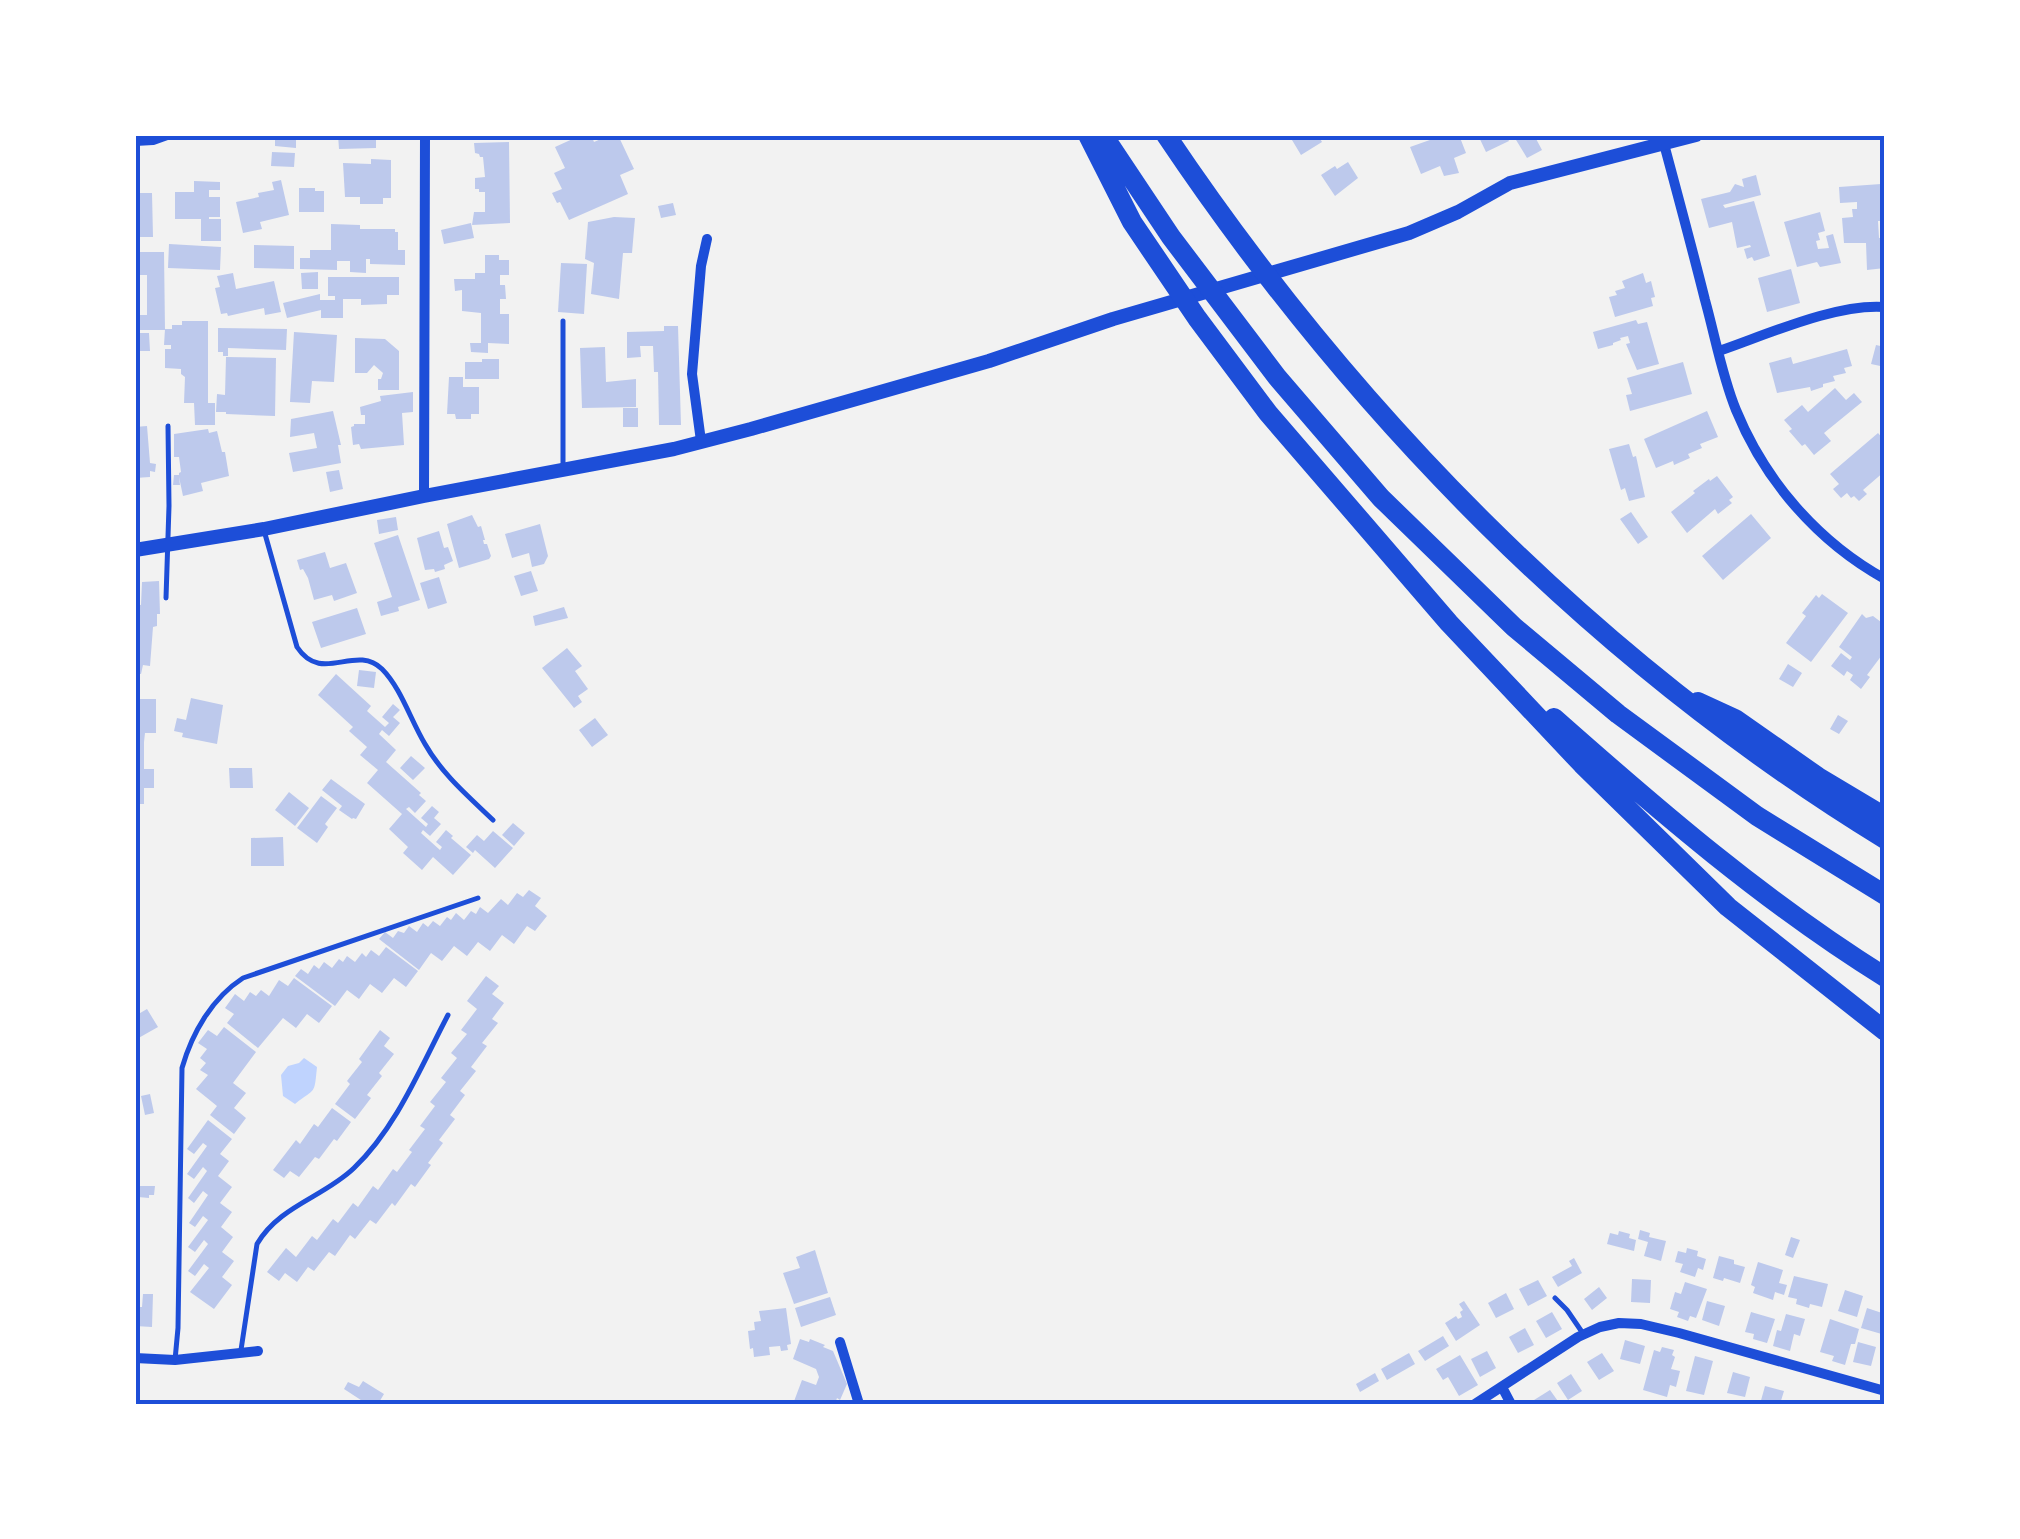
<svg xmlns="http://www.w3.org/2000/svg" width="2020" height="1539" font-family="'Golos Text',sans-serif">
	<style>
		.water { fill: #bfd3fe }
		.building { fill: #bdc9ec }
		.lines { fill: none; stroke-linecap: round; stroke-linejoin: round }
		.service { stroke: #1d4ed8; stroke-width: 5 }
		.minor { stroke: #1d4ed8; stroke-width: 10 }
		.tertiary { stroke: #1d4ed8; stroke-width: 14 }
		.motorway { stroke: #1d4ed8; stroke-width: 20 }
		.neatline { fill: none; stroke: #1d4ed8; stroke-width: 4 }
	</style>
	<rect width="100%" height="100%" fill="#f2f2f2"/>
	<!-- water -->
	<path class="water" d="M304 1058 317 1067C314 1096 316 1087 295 1104L283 1096 281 1075 288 1066 299 1063Z"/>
	<!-- building -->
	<path class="building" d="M275 135H296V148L275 146Z
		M338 135H400V139L376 140V148L339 149Z
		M576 135H591L594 142 610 135H618L634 169 620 175 628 194 569 220 560 202 557 203 552 193 562 189 554 173 565 168 555 147 577 137Z
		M1289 135H1318L1322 142 1301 155Z
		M1444 135H1459L1466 153 1454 158 1459 173 1444 176 1440 166 1421 174 1410 147Z
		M1478 135H1506L1509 141 1486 152Z
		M1513 135H1534L1542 150 1527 158Z
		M509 142 510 223 472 225 474 212H485V192H479V189H475V178L485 177 483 157H480L479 154 475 153 474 143Z
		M272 152 295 153 294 167 271 166Z
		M371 159 391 160V198H383V204H360V197H345L343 163 371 164Z
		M1348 162 1358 178 1335 196 1321 175 1335 166 1337 169Z
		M1756 175 1761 195 1723 205 1725 208 1754 201 1770 256 1754 261 1752 257 1747 259 1744 249 1751 247 1750 245 1737 248 1732 222 1709 228 1701 199 1730 192 1735 184 1744 187 1742 179Z
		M281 180 289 215 260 222 262 229 243 233 236 202 259 197 258 193 274 190 272 182Z
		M194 181 220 182V190H209V197H220V217H209V219H221V241H201V219H175V192H194Z
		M1881 184 1884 221H1878L1879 238 1885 237V268L1867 270 1866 243H1844L1842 218 1853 217 1852 209H1857V202L1840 203 1839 187Z
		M299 188H315V191H324V212H299Z
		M135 193H152L153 237H135Z
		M673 203 676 215 661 218 658 206Z
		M1820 212 1825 231 1818 233 1820 240 1816 241 1818 249 1829 248 1826 236 1833 234 1841 263 1820 267 1817 262 1797 267 1784 222Z
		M614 217 635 218 632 253H623L619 299 591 294 594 263 585 259 588 222Z
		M471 223 474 238 444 244 441 230Z
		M331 224 360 225V229H395V232H398V250H405V265L370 264V259H366V273L350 272V261H337V270L300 269V258H310V250H331Z
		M169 244 221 247 220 270 168 268Z
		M254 245 294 246V269L254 268Z
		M138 252H164L165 330H135V315H147V275H138Z
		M485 255H499V260H509V275H500V285H505L506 299H500V314H509V344L488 343V353L471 352 470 343H481V313L462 311V290L455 291 454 279H475V273H485Z
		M561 263 587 264 584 314 558 312Z
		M1791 269 1800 303 1767 312 1758 278Z
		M318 272V289H302L301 273Z
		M233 273 236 289 274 281 281 312 265 315 264 308 228 316 227 313 221 314 215 288 220 287 217 276Z
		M1643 273 1646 283 1651 281 1655 297 1651 298 1653 306 1615 317 1609 297 1617 295 1615 291 1625 288 1622 281Z
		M328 277H399V295H387V304L361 305V299H343V318H321V310L287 318 283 303 320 294V300H335V296H328Z
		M1636 320 1638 324 1647 322 1659 364 1637 370 1626 344 1630 343 1628 336 1620 338 1621 340 1613 343V345L1598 349 1593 332Z
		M182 321H208V403H215V425H195L194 403H184L185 377 181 374V369L165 368V349H171V345H164L165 329H172V325H182Z
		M664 326H678L681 425H659L658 372H654L653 346H640L641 357 627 358V332L664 331Z
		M218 328 287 329 286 350 228 348V356H223V352H218Z
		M294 332 337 335 334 382 312 381 310 403 290 402Z
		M135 333H149L150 351H135Z
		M355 338 385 339 399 351V390H378V379H381L383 373 374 365 367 373H355Z
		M1876 345 1885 347V367L1871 364Z
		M605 347 606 382 636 379V407L582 408 580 348Z
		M1847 349 1852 366 1844 368 1846 373 1833 376 1835 381 1823 384V387L1811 391 1810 387 1777 393 1769 363 1791 357 1793 364Z
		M226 357 276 358 275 416 226 414V412H216L217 394 225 395Z
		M482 359H499V379H465V362H482Z
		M1683 362 1692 394 1630 411 1626 395 1632 394 1627 378Z
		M449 377H463V387H479V414H471V419H456L455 414H447Z
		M1835 388 1846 400 1854 393 1862 402 1824 433 1831 441 1814 455 1805 444 1802 446 1789 431 1792 429 1784 420 1802 405 1808 412Z
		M413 392V412L402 413 404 445 361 449 359 444 353 445 351 427 354 426V424H365V415H361L360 407 381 401 380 396Z
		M623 408H638V427H623Z
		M333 411 341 445H338L341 463 293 472 289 453 317 448 314 433 290 437 291 419Z
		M1707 411 1718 437 1700 444 1702 448 1688 454 1690 458 1674 465 1673 461 1656 468 1644 439Z
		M147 426 150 463 156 464 155 472 150 471V477L135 478V427Z
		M208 429 209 433 217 431 222 452H225L229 476 201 483 203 491 183 496 179 477 180 485H173L174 475H179V473L181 472 179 457H174V434Z
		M1878 433 1885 441V471L1863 490 1867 494 1859 501 1854 496 1851 498 1847 493 1841 498 1833 489 1839 484 1830 474Z
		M1629 444 1633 457 1636 456 1645 497 1629 501 1625 488 1621 490 1609 449Z
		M339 470 343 489 330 492 326 472Z
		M1717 476 1733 497 1729 500 1732 503 1718 514 1715 509 1687 533 1671 512 1695 493 1693 491 1709 479 1710 481Z
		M1631 512 1648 537 1638 544 1620 519Z
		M1751 514 1771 538 1723 580 1702 556Z
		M472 515 478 527 481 526 485 540H483L484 544H487L491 556 489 559 459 568 447 524Z
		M396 517 398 530 379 534 377 520Z
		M540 524 548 556 544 564 532 567 529 553 512 558 505 534Z
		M439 531 444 548 448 547 453 561 444 565 445 569 435 572 434 569 425 570 417 538Z
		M398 535 420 600 398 607 399 611 381 616 377 602 392 597 374 543Z
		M325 552 330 568 346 563 357 593 334 601 332 595 314 600 308 578 303 569 300 570 297 560Z
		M531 571 538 591 521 596 514 576Z
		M439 577 447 603 428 609 420 583Z
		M159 581 160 614H157V626L153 627 150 666 143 665 141 674 135 673V604L141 605 142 582Z
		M1822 594 1848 613 1811 662 1786 643 1806 616 1802 613 1816 595 1819 598Z
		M564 607 568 618 535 626 533 616Z
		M357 608 366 634 321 648 312 622Z
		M1862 614 1866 618 1873 616 1885 625V651L1867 675 1870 677 1861 689 1850 680 1853 675 1847 671 1844 676 1831 666 1841 653 1850 660 1852 657 1839 647Z
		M567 648 582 666 575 671 588 689 578 696 582 702 574 708 542 668Z
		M1788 664 1802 673 1793 687 1779 679Z
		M359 670 376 672 374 688 357 686Z
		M336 674 371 706 367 711 385 727 389 723 382 717 393 704 400 710 393 717 400 723 389 736 382 730 379 734 396 750 386 762 421 793 419 795 426 801 415 813 409 807 406 809 426 827 428 824 421 818 432 806 439 812 434 818 441 824 430 836 423 830 421 833 440 850 442 847 436 842 446 830 453 836 451 838 471 855 453 875 433 857 422 870 403 853 408 847 389 829 402 814 367 783 378 770 360 755 367 747 349 731 353 727 318 695Z
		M191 698 223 705 217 744 182 737 183 733 174 731 177 718 186 720Z
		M135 699H156V733H145L144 742V769H154V788H144V804H135Z
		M1838 715 1848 721 1839 734 1830 729Z
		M595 718 608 735 592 747 579 730Z
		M411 756 425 768 413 780 400 768Z
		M229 768H252L253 788H230Z
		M331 779 365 804 356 819 353 818 352 819 339 810 342 806 322 790Z
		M289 792 309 808 295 826 275 810Z
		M321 796 337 808 325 824 328 827 317 843 297 828Z
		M513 823 525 833 514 846 502 835Z
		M493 831 513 848 495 868 475 850 473 853 466 847 477 835 484 841Z
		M283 837 284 866H251V838Z
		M529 890 541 898 535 906 547 916 535 931 527 926 514 944 502 935 490 951 478 942 467 956 454 946 442 961 431 953 419 970 379 939 385 932 393 938 398 931 404 933 409 926 417 932 423 923 428 927 433 921 440 926 447 917 451 920 456 913 464 920 471 911 476 914 480 907 488 913 501 899 508 905 517 893 523 897Z
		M386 947 418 971 406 987 394 978 382 993 370 984 359 999 347 990 335 1006 295 976 301 969 308 974 314 965 319 969 324 962 332 968 339 959 343 962 347 956 355 962 362 953 366 957 371 950 379 956Z
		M486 976 499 986 492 994 504 1003 492 1019 498 1023 482 1043 487 1046 471 1067 476 1071 460 1091 465 1095 450 1115 455 1119 439 1140 443 1143 428 1163 431 1165 415 1187 411 1184 395 1206 392 1203 376 1224 370 1220 355 1239 350 1235 335 1256 329 1252 314 1271 308 1267 297 1282 285 1273 279 1281 267 1272 286 1248 296 1257 312 1236 317 1240 333 1219 338 1223 353 1203 358 1207 373 1186 378 1190 393 1169 397 1172 412 1152 409 1150 425 1129 420 1126 435 1106 430 1102 446 1082 441 1078 457 1058 451 1053 467 1034 461 1030 477 1009 467 1001Z
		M294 978 332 1006 319 1023 307 1014 296 1028 283 1018 258 1048 227 1023 234 1014 225 1008 235 994 244 1001 250 992 256 996 261 990 269 996 279 980 288 986Z
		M147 1009 158 1027 135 1040V1016Z
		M224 1027 256 1052 233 1083 246 1093 234 1108 246 1118 234 1134 210 1115 217 1106 196 1089 208 1075 200 1070 206 1063 200 1058 207 1049 198 1043 208 1030 217 1036Z
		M380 1030 390 1038 384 1046 394 1054 379 1073 382 1076 367 1095 371 1098 355 1119 335 1104 350 1084 347 1081 362 1062 359 1059Z
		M150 1094 154 1113 145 1115 141 1096Z
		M332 1108 351 1122 337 1141 334 1139 319 1159 315 1157 299 1177 290 1171 284 1178 273 1170 296 1140 300 1144 314 1124 318 1127Z
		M208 1120 232 1139 220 1154 229 1161 218 1176 232 1187 220 1203 232 1212 221 1227 233 1237 222 1252 234 1261 222 1277 232 1285 214 1309 190 1292 209 1268 204 1264 195 1276 188 1271 208 1244 204 1240 195 1252 188 1247 208 1220 203 1216 195 1227 189 1223 208 1195 203 1191 194 1203 188 1198 207 1171 203 1167 194 1179 187 1174 207 1146 203 1143 194 1154 187 1149Z
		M138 1186H155L154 1195H149V1198L138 1197Z
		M1640 1230 1650 1233 1649 1237 1666 1241 1661 1261 1644 1256 1648 1242 1638 1239Z
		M1619 1231 1630 1234 1629 1238 1636 1240 1634 1251 1607 1244 1610 1233 1618 1235Z
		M1791 1237 1800 1240 1793 1258 1785 1255Z
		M1687 1248 1698 1251 1697 1256 1706 1259 1703 1270 1698 1268 1695 1277 1680 1272 1683 1264 1675 1262 1678 1251 1686 1253Z
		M815 1250 828 1293 794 1304 783 1273 800 1268 796 1257Z
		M1719 1256 1734 1260V1264L1745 1267 1740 1283 1724 1278 1723 1281 1713 1278Z
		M1574 1258 1582 1273 1558 1287 1552 1277 1572 1266 1569 1261Z
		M1758 1262 1783 1270 1779 1283 1787 1285 1784 1295 1775 1292 1773 1300 1753 1293 1755 1287 1751 1285Z
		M1794 1276 1828 1284 1822 1307 1810 1304 1809 1308 1796 1304 1797 1299 1788 1297Z
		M1632 1279 1651 1280 1650 1303 1631 1302Z
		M1538 1280 1547 1296 1528 1306 1519 1289Z
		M1685 1282 1707 1289 1696 1318 1690 1316 1688 1321 1677 1317 1679 1312 1670 1309 1675 1292 1681 1294Z
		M1599 1287 1607 1298 1592 1310 1584 1299Z
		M1845 1290 1863 1296 1857 1317 1838 1311Z
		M1506 1293 1514 1309 1496 1318 1488 1303Z
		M143 1294H153L152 1327 135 1326V1307H142Z
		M830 1297 836 1315 801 1327 795 1308Z
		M1464 1301 1480 1325 1456 1341 1445 1323 1456 1316 1458 1319 1462 1317 1460 1312 1463 1310 1459 1304Z
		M1707 1301 1725 1306 1719 1326 1702 1320Z
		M786 1308 791 1344 787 1345 788 1350 781 1351 780 1346 769 1347 770 1355 754 1357 753 1348 750 1349 748 1331 755 1330 754 1322 761 1321 759 1311Z
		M1867 1308 1885 1314V1335L1861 1328Z
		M1552 1312 1562 1329 1546 1338 1536 1321Z
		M1751 1312 1775 1319 1767 1343 1753 1339 1754 1334 1745 1332Z
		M1786 1314 1805 1319 1800 1336 1794 1334 1790 1351 1773 1346 1777 1330 1781 1331Z
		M1830 1319 1859 1329 1855 1344H1851L1845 1365 1832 1361 1834 1356 1820 1352Z
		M1525 1328 1534 1345 1518 1353 1509 1337Z
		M1443 1336 1449 1346 1425 1361 1418 1351Z
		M800 1339 809 1342 810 1339 825 1345 823 1347 833 1351 847 1384 840 1400 837 1398 835 1404H793L802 1380 816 1385 819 1377 816 1369 793 1359Z
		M1625 1340 1645 1346 1640 1364 1620 1359Z
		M1858 1342 1876 1347 1871 1366 1853 1362Z
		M1662 1347 1674 1350 1672 1355 1675 1357 1671 1369 1680 1371 1676 1387 1670 1385 1667 1397 1643 1390 1654 1350 1660 1352Z
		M1487 1351 1496 1368 1480 1377 1471 1359Z
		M1409 1353 1415 1364 1387 1380 1381 1369Z
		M1602 1353 1614 1371 1599 1380 1587 1362Z
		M1460 1355 1478 1385 1459 1396 1448 1377 1443 1380 1436 1369Z
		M1695 1356 1713 1361 1704 1395 1686 1391Z
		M1733 1372 1750 1377 1745 1397 1727 1393Z
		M1375 1373 1379 1381 1360 1392 1356 1384Z
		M1571 1374 1582 1391 1568 1400 1557 1383Z
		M363 1381 384 1394 378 1404H367L344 1389 348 1382 359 1387Z
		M1765 1386 1784 1391 1780 1404H1760Z
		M1550 1390 1560 1404H1537L1534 1400Z"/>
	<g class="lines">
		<!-- service -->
		<path class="service" d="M563 321V467
			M265 534 297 647C322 685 355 643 382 669 401 688 411 721 425 744 442 774 468 796 493 820
			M166 598 169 506 168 426
			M1555 1298 1567 1310 1582 1332
			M241 1350 257 1244C279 1206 324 1197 354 1168 397 1127 421 1066 448 1015
			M175 1360 178 1328 182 1068C192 1033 212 998 243 978L478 898"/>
		<!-- minor -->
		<path class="minor" d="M135 141 153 140 167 135
			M1664 144C1678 196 1692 248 1705 300 1715 336 1722 376 1736 410 1765 481 1818 542 1885 579
			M1719 351C1766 335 1836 303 1885 307
			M701 441 692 374 701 266 707 239
			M424 496 425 135
			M840 1342 859 1404
			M135 1358 175 1360 258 1351
			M1502 1387 1511 1404
			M1475 1404 1578 1337 1600 1327 1619 1323 1641 1324 1679 1333 1885 1391"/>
		<!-- tertiary -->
		<path class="tertiary" d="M135 550 264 529 424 496 674 449 751 429 989 361 1113 319 1409 233 1458 212 1510 183 1696 135"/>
		<!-- motorway -->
		<path class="motorway" d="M1088 135 1132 222 1197 318 1268 413 1449 623 1582 764 1728 907 1885 1031
			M1103 135 1171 237 1277 377 1381 498 1514 627 1618 714 1757 816 1885 895
			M1166 135C1354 415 1596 662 1885 839
			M1698 702 1735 719 1818 777 1885 817
			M1554 718C1659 811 1766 903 1885 977"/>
	</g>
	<!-- border -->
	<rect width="2020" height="1539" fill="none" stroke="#ffffff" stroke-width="275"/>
	<rect x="138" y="138" width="1744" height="1264" class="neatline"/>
</svg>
